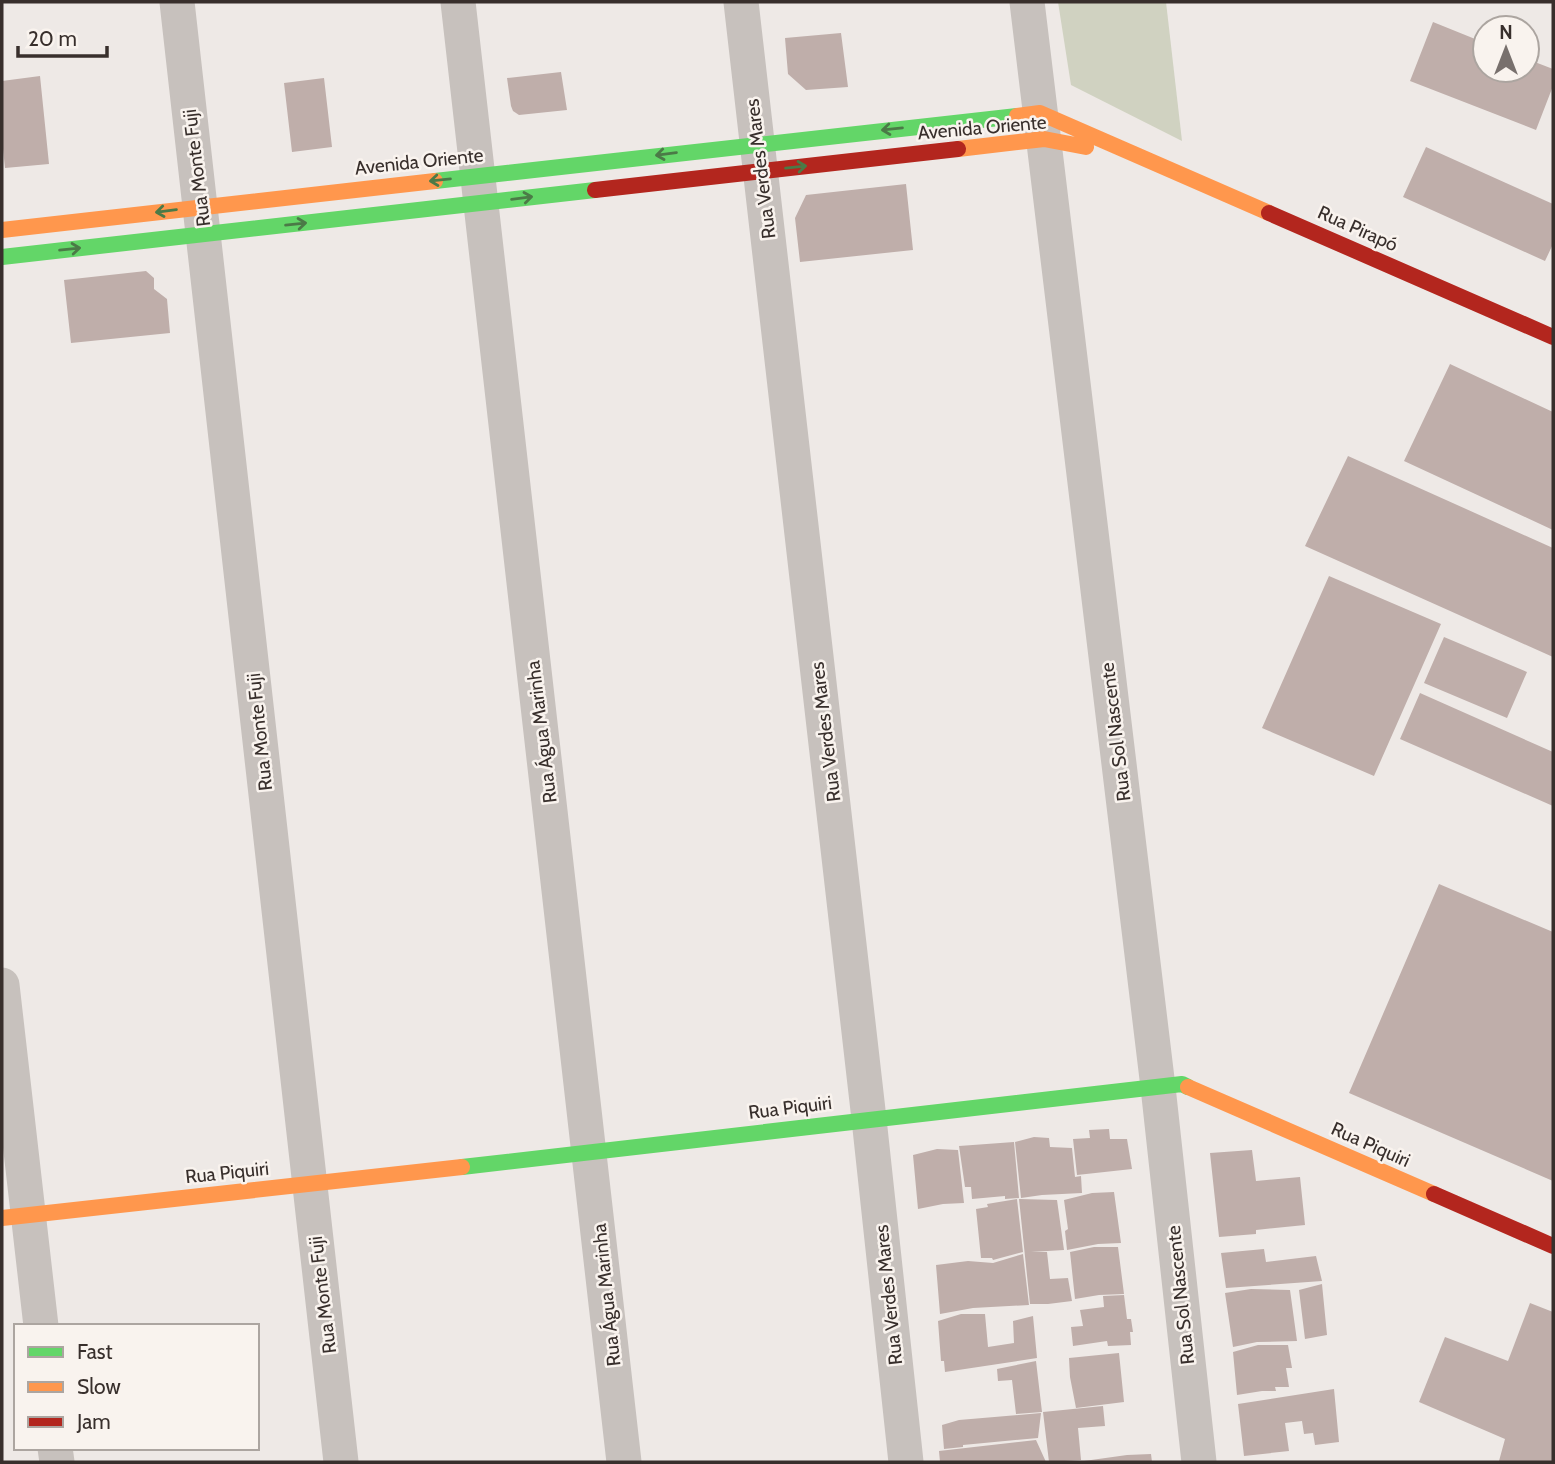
<svg xmlns="http://www.w3.org/2000/svg" width="1555" height="1464" font-family="Cabin,sans-serif">
	<style>
		.green { fill: #d0d2c1 }
		.building { fill: #bfaeaa }
		.lines { fill: none; stroke-linecap: round; stroke-linejoin: round }
		.street { stroke: #c7c1bd; stroke-width: 35 }
		.fast { stroke: #63d668; stroke-width: 16 }
		.slow { stroke: #ff974d; stroke-width: 16 }
		.jam { stroke: #b3261e; stroke-width: 16 }
		.oneway { stroke: #4b7a47 }
		.labels { text-anchor: middle; stroke-width: 5; stroke-linejoin: round; paint-order: stroke }
		.street-label { font-size: 19px; fill: #382f2c; stroke: #f9f3ee }
	</style>
	<rect width="100%" height="100%" fill="#eee9e6"/>
	<!-- green -->
	<path class="green" d="M1058 2H1166L1182 141 1071 85Z"/>
	<!-- building -->
	<path class="building" d="M1433 22 1485 43V70H1527V59L1553 69V86L1536 130 1410 81Z
		M841 33 848 87 806 90 788 74 785 38Z
		M561 72 567 110 519 115 513 111 511 106 507 78Z
		M40 76 49 164 5 168 2 139V81Z
		M324 78 332 147 292 152 284 83Z
		M1426 147 1553 204V244L1545 261 1403 197Z
		M906 184 913 250 800 262 795 218 806 195Z
		M146 271 154 278V289L167 299 170 333 71 343 64 280Z
		M1450 364 1553 412V530L1404 461Z
		M1348 456 1553 548V657L1305 546Z
		M1329 576 1441 624 1374 776 1262 728Z
		M1444 637 1527 672 1507 718 1424 683Z
		M1420 693 1553 752V806L1400 739Z
		M1439 884 1553 932V1181L1349 1093Z
		M1109 1129 1110 1139H1127L1132 1169 1077 1175 1073 1139 1090 1138 1089 1130Z
		M1034 1137 1049 1138 1050 1147 1072 1148 1075 1177 1081 1176 1082 1193 1042 1195 1021 1198 1015 1142Z
		M1014 1142 1019 1198 1005 1199V1196L972 1199 971 1187H965L959 1146Z
		M937 1149 958 1150 964 1203 943 1204 918 1209 913 1155Z
		M1252 1150 1256 1181 1300 1177 1305 1225 1256 1230V1234L1219 1237 1210 1153Z
		M1114 1192 1121 1243 1098 1244 1067 1250 1065 1231 1068 1229 1064 1200 1092 1193Z
		M1017 1199 1023 1252 993 1260 992 1258H981L976 1209 988 1207 987 1204Z
		M1019 1199 1057 1200 1064 1250 1031 1252H1047L1050 1279 1068 1278 1072 1301 1048 1304H1030Z
		M1094 1247H1118L1124 1294 1099 1295 1075 1299 1070 1252Z
		M1264 1249 1266 1262 1316 1256 1322 1281 1226 1288 1221 1253Z
		M1023 1254 1029 1305 973 1308 940 1314 936 1265 968 1261 993 1263Z
		M1322 1284 1327 1335 1305 1339 1299 1290Z
		M1251 1289 1290 1290 1297 1341 1257 1342 1233 1347 1225 1293Z
		M1124 1295 1127 1319H1131L1133 1332H1130L1131 1345 1108 1346 1107 1341 1073 1346 1071 1327 1083 1326 1080 1310 1104 1307 1103 1296Z
		M1530 1303 1553 1312V1462H1501L1499 1461 1505 1439 1419 1402 1445 1337 1508 1361Z
		M961 1314H985L988 1347 1014 1343 1013 1321 1033 1316 1037 1358 945 1372 944 1361H941L938 1321Z
		M1258 1345H1288L1292 1368H1286L1289 1387H1275L1276 1391H1262L1237 1395 1233 1352Z
		M1119 1353 1124 1402 1076 1408 1070 1377 1069 1358Z
		M1036 1361 1042 1412 1016 1414 1012 1380 998 1381 997 1369Z
		M1334 1389 1339 1442 1315 1445 1313 1433 1304 1434 1302 1421 1285 1423 1289 1451 1244 1456 1238 1404Z
		M1103 1406 1105 1426 1078 1428 1081 1460 1049 1462 1043 1412Z
		M1041 1413 1038 1438 963 1445V1447L944 1449 942 1425 959 1420Z
		M1036 1440 1046 1462H940L939 1451Z
		M1151 1454 1152 1462H1084V1461L1127 1455Z"/>
	<g class="lines">
		<!-- street -->
		<path class="street" d="M177 2 341 1462
			M458 2 624 1462
			M741 2 869 1119 906 1462
			M1027 2 1158 1087 1199 1462
			M2 985 41 1326
			M55 1448 57 1462"/>
		<!-- fast -->
		<path class="fast" d="M435 181 1017 116
			M2 257 595 190
			M462 1167 1182 1084 1188 1087"/>
		<!-- slow -->
		<path class="slow" d="M1017 116 1040 113 1269 213
			M958 149 1044 139 1086 147
			M2 230 435 181
			M1188 1087 1434 1194
			M2 1218 462 1167"/>
		<!-- jam -->
		<path class="jam" d="M595 190 958 149
			M1269 213 1553 337
			M1434 1194 1553 1246"/>
	</g>
	<!-- one-way arrows -->
	<defs><path id="oneway-shaft" d="M-6 0H5M1.5-3L5.5 0L1.5 3" fill="none" stroke-width="1.6" stroke-linecap="round" stroke-linejoin="round" transform="scale(1.75)"/></defs>
	<g class="oneway">
		<use href="#oneway-shaft" transform="translate(892 129) rotate(174)"/>
		<use href="#oneway-shaft" transform="translate(666 154) rotate(173)"/>
		<use href="#oneway-shaft" transform="translate(796 167) rotate(-6)"/>
		<use href="#oneway-shaft" transform="translate(440 180) rotate(174)"/>
		<use href="#oneway-shaft" transform="translate(522 198) rotate(-7)"/>
		<use href="#oneway-shaft" transform="translate(166 211) rotate(173)"/>
		<use href="#oneway-shaft" transform="translate(296 224) rotate(-6)"/>
		<use href="#oneway-shaft" transform="translate(70 249) rotate(-6)"/>
	</g>
	<g class="labels">
		<!-- street labels -->
		<g class="street-label">
			<text transform="translate(982 127) rotate(-5)" y="7">Avenida Oriente</text>
			<text transform="translate(419 161) rotate(-6)" y="7">Avenida Oriente</text>
			<text transform="translate(196 168) rotate(-97)" y="7">Rua Monte Fuji</text>
			<text transform="translate(760 169) rotate(-97)" y="7">Rua Verdes Mares</text>
			<text transform="translate(1358 228) rotate(24)" y="7">Rua Pirapó</text>
			<text transform="translate(259 732) rotate(-96)" y="7">Rua Monte Fuji</text>
			<text transform="translate(541 732) rotate(-97)" y="7">Rua Água Marinha</text>
			<text transform="translate(825 732) rotate(-97)" y="7">Rua Verdes Mares</text>
			<text transform="translate(1115 732) rotate(-97)" y="7">Rua Sol Nascente</text>
			<text transform="translate(790 1107) rotate(-7)" y="7">Rua Piquiri</text>
			<text transform="translate(1371 1144) rotate(24)" y="7">Rua Piquiri</text>
			<text transform="translate(227 1172) rotate(-6)" y="7">Rua Piquiri</text>
			<text transform="translate(322 1295) rotate(-97)" y="7">Rua Monte Fuji</text>
			<text transform="translate(606 1295) rotate(-96)" y="7">Rua Água Marinha</text>
			<text transform="translate(888 1295) rotate(-96)" y="7">Rua Verdes Mares</text>
			<text transform="translate(1180 1295) rotate(-96)" y="7">Rua Sol Nascente</text>
		</g>
	</g>
	<!-- border -->
	<rect width="1555" height="1464" fill="none" stroke="#382f2c" stroke-width="7"/>
	<!-- legend -->
	<rect x="14" y="1324" width="245" height="126" fill="#f9f3ee" stroke="#aca5a0" stroke-width="2"/>
	<rect x="28" y="1347" width="35" height="10" fill="#63d668" stroke="#aca5a0" stroke-width="2"/>
	<text x="77" y="1359" font-size="21" fill="#382f2c">Fast</text>
	<rect x="28" y="1382" width="35" height="10" fill="#ff974d" stroke="#aca5a0" stroke-width="2"/>
	<text x="77" y="1394" font-size="21" fill="#382f2c">Slow</text>
	<rect x="28" y="1417" width="35" height="10" fill="#b3261e" stroke="#aca5a0" stroke-width="2"/>
	<text x="77" y="1429" font-size="21" fill="#382f2c">Jam</text>
	<!-- north arrow -->
	<g transform="translate(1506 49)"><circle r="33" fill="#f9f3ee" stroke="#aca5a0" stroke-width="2"/>
	<path d="M0-5L12 26L0 18L-12 26Z" fill="#78706d"/>
	<text y="-10" font-size="19" font-weight="bold" text-anchor="middle" fill="#382f2c">N</text>
	</g>
	<!-- scale -->
	<path d="M18 46v10h89v-10" fill="none" stroke="#382f2c" stroke-width="3.5"/>
	<text x="28" y="46" font-size="21" fill="#382f2c" stroke="#f9f3ee" stroke-width="5" paint-order="stroke">20 m</text>
</svg>
